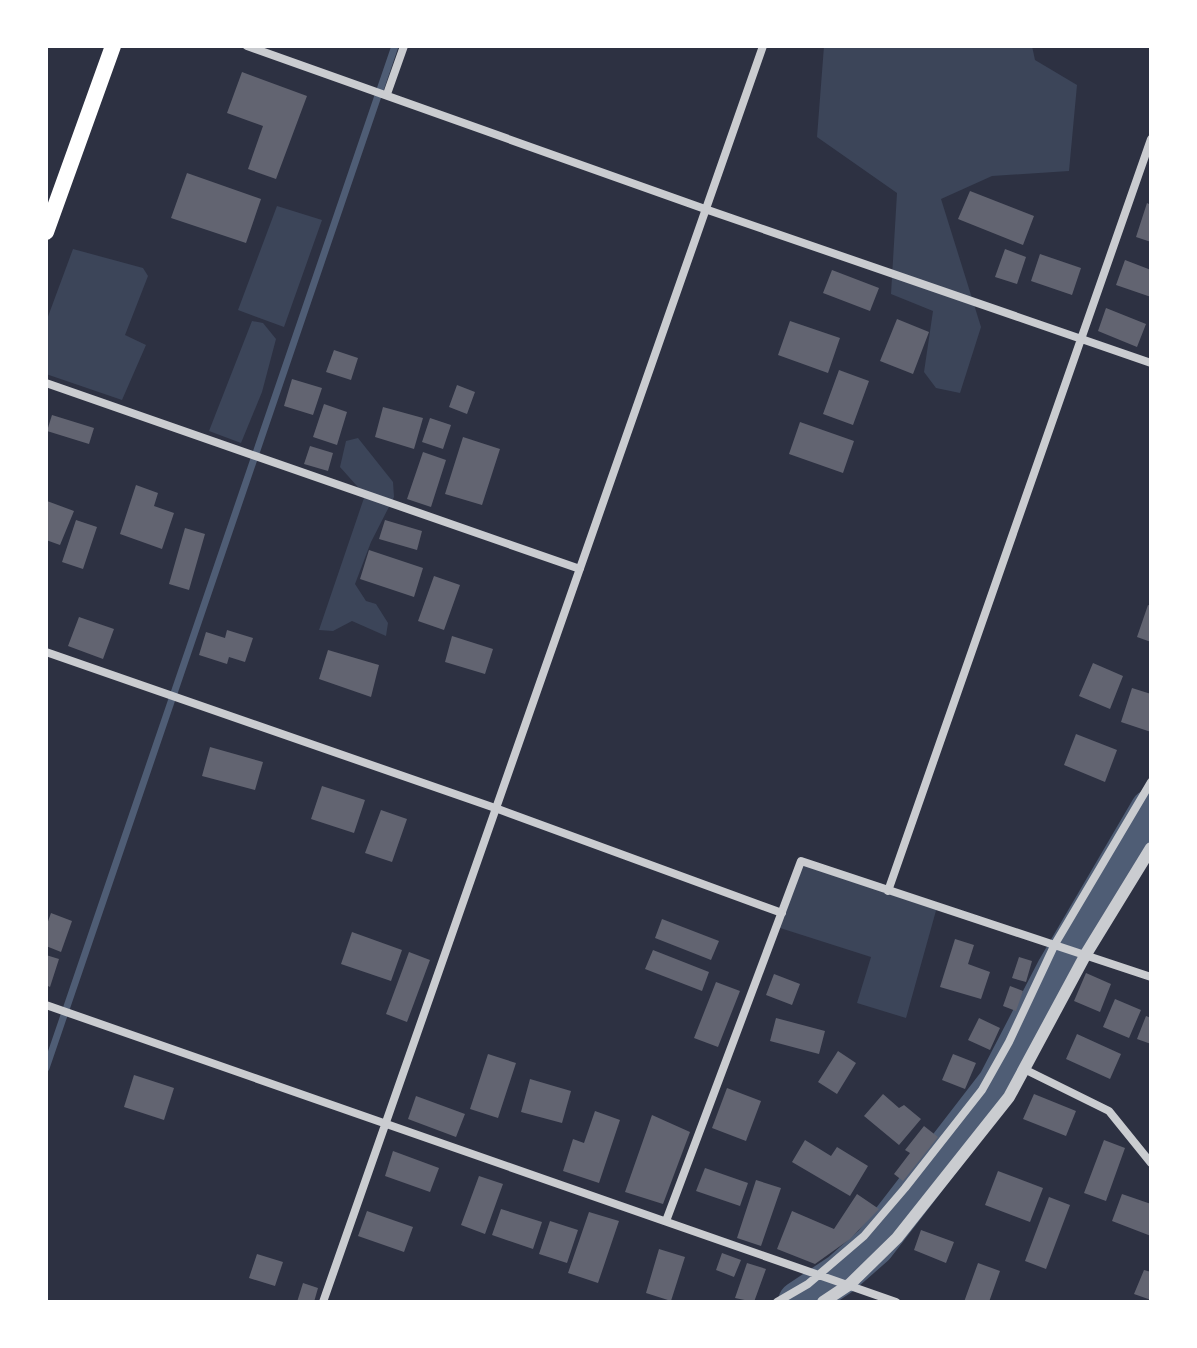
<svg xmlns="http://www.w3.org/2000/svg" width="1197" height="1348" font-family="'Open Sans',sans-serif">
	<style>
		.green { fill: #3c4559 }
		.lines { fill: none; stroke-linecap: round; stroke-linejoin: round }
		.stream { stroke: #4f5d75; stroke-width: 7 }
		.river { stroke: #4f5d75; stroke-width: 42 }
		.building { fill: #626471 }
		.minor { stroke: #caccd0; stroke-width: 8 }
		.tertiary { stroke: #caccd0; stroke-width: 12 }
		.primary { stroke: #fff; stroke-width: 16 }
	</style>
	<rect width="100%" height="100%" fill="#2d3142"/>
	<!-- green -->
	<path class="green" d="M824 46H1032L1035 60 1077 85 1069 171 992 176 941 199 981 327 960 393 936 388 924 372 933 311 891 294 897 193 817 137Z
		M277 206 322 220 284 327 238 310Z
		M73 249 143 268 148 276 125 335 146 345 122 400 46 374V322Z
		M252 321 263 323 276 339 262 392 241 443 209 431Z
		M358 438 393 482 394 497 371 542 355 584 366 601 376 604 388 623 386 636 352 621 333 631 319 630 365 495 340 467 346 441Z
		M801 861 937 907 906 1018 857 1003 871 957 777 927Z"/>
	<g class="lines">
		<!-- stream -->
		<path class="stream" d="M46 1068 395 46"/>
		<!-- river -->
		<path class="river" d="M799 1302 841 1274 874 1245 999 1083 1058 969 1151 810"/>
	</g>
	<!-- building -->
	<path class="building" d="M242 72 307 96 276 179 248 169 263 126 227 113Z
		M187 173 261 199 246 243 171 218Z
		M970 191 1034 216 1023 245 958 219Z
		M1147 203 1151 205V242L1136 237Z
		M1005 249 1026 257 1017 284 995 277Z
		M1040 254 1081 268 1072 295 1031 281Z
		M1125 260 1151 270V297L1116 285Z
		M832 270 879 288 870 311 823 293Z
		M1106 308 1146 324 1137 347 1098 331Z
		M897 319 929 332 913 374 880 361Z
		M790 321 840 338 828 373 778 355Z
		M334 350 358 358 351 380 326 372Z
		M839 370 869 381 853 425 823 414Z
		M292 379 322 388 313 415 284 406Z
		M457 385 475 392 467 414 449 407Z
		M324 404 347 412 337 445 313 437Z
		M383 407 423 418 414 449 375 437Z
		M52 415 94 428 89 444 47 431Z
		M430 418 451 425 443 449 422 442Z
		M800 422 854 441 843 473 789 454Z
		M463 437 500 449 482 505 445 494Z
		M310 446 333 453 328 471 304 464Z
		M423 452 446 460 431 507 407 499Z
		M136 485 158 493 154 506 174 513 162 549 120 534Z
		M47 501 74 511 60 545 46 540Z
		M76 520 97 527 83 569 62 562Z
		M385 520 422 531 417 550 379 539Z
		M185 528 205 534 189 590 169 584Z
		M369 550 423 568 414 597 360 579Z
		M434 576 460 585 444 630 418 621Z
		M1148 605 1151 606V642L1137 637Z
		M79 617 114 629 103 659 68 646Z
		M227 630 253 638 245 662 229 657 227 664 199 655 206 632 225 638Z
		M452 636 493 649 485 674 445 662Z
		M328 650 379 665 371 697 319 679Z
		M1093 663 1123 676 1110 709 1079 696Z
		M1132 688 1151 694V732L1121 722Z
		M1076 734 1117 750 1105 782 1064 765Z
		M210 747 263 762 255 790 202 776Z
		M322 786 365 800 354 833 311 819Z
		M381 810 407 819 392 862 365 853Z
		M51 913 72 921 61 952 46 946V927Z
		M662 919 719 941 711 960 655 938Z
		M352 932 402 950 391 981 341 964Z
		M955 939 974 945 968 964 990 972 981 999 940 987Z
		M653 950 709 972 702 991 645 969Z
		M409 952 430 960 407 1022 386 1014Z
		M46 955 59 959 50 987 46 985Z
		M1019 957 1032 961 1026 982 1012 978Z
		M1086 973 1111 984 1100 1012 1074 1001Z
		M774 974 800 984 792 1005 766 995Z
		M716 982 740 991 718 1047 694 1038Z
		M1010 986 1023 991 1016 1011 1003 1006Z
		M1115 999 1141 1010 1129 1038 1103 1027Z
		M1146 1016 1151 1018V1044L1137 1039Z
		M776 1018 825 1031 819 1054 770 1041Z
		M979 1018 1000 1028 990 1050 968 1040Z
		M1077 1034 1121 1054 1110 1079 1066 1059Z
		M838 1051 856 1063 837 1094 818 1082Z
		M488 1054 516 1063 498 1118 470 1109Z
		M953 1054 976 1063 965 1089 942 1080Z
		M134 1075 174 1088 164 1120 124 1107Z
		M530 1079 571 1091 562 1123 521 1112Z
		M727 1088 761 1101 746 1141 712 1128Z
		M883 1094 899 1108 904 1105 921 1119 899 1145 864 1116Z
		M1034 1094 1076 1111 1066 1136 1023 1119Z
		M416 1096 465 1114 456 1137 408 1119Z
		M595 1111 620 1120 599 1183 563 1171 573 1139 584 1143Z
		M652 1115 690 1132 663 1204 625 1192Z
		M924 1126 938 1137 903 1181 894 1174 910 1153 905 1150Z
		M805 1140 831 1156 837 1147 868 1166 850 1196 792 1162Z
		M1104 1140 1125 1148 1106 1201 1084 1193Z
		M393 1151 439 1168 430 1192 385 1176Z
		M705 1168 748 1183 740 1206 696 1191Z
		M998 1171 1043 1188 1030 1222 985 1205Z
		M479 1176 503 1184 485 1234 461 1225Z
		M756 1180 781 1188 761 1246 737 1238Z
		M857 1194 879 1209 850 1239 815 1264 777 1249 792 1211 834 1229Z
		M1122 1194 1151 1204V1236L1112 1221Z
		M1049 1197 1070 1205 1046 1269 1025 1261Z
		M501 1209 542 1222 533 1249 492 1235Z
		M367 1211 413 1227 404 1252 358 1236Z
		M589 1212 619 1221 598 1283 568 1273Z
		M550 1221 578 1230 567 1263 539 1254Z
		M921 1230 954 1242 946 1263 914 1250Z
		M659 1249 685 1257 671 1301 646 1293Z
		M722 1253 741 1260 734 1277 716 1270Z
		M257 1254 283 1262 275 1286 249 1278Z
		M747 1263 766 1269 754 1302 735 1298Z
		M978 1263 1000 1271 989 1302H964Z
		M1144 1270 1151 1272V1300L1134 1294Z
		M303 1283 318 1288 314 1302H297Z"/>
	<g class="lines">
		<!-- minor -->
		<path class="minor" d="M247 46 705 209 1151 363
			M387 94 404 46
			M46 383 580 569
			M46 652 498 809 782 913
			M888 891 1151 139
			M46 1005 896 1302
			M1024 1069 1109 1111 1151 1163
			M666 1221 801 861 1151 977
			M323 1302 763 46
			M777 1302 808 1284 864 1236 905 1188 982 1090 1009 1042 1055 944 1151 782"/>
		<!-- tertiary -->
		<path class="tertiary" d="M823 1302 850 1284 897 1238 1009 1097 1086 954 1151 848"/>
		<!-- primary -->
		<path class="primary" d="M46 232 113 46"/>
	</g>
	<!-- border -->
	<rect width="1197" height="1348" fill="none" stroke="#ffffff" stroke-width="96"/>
</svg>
